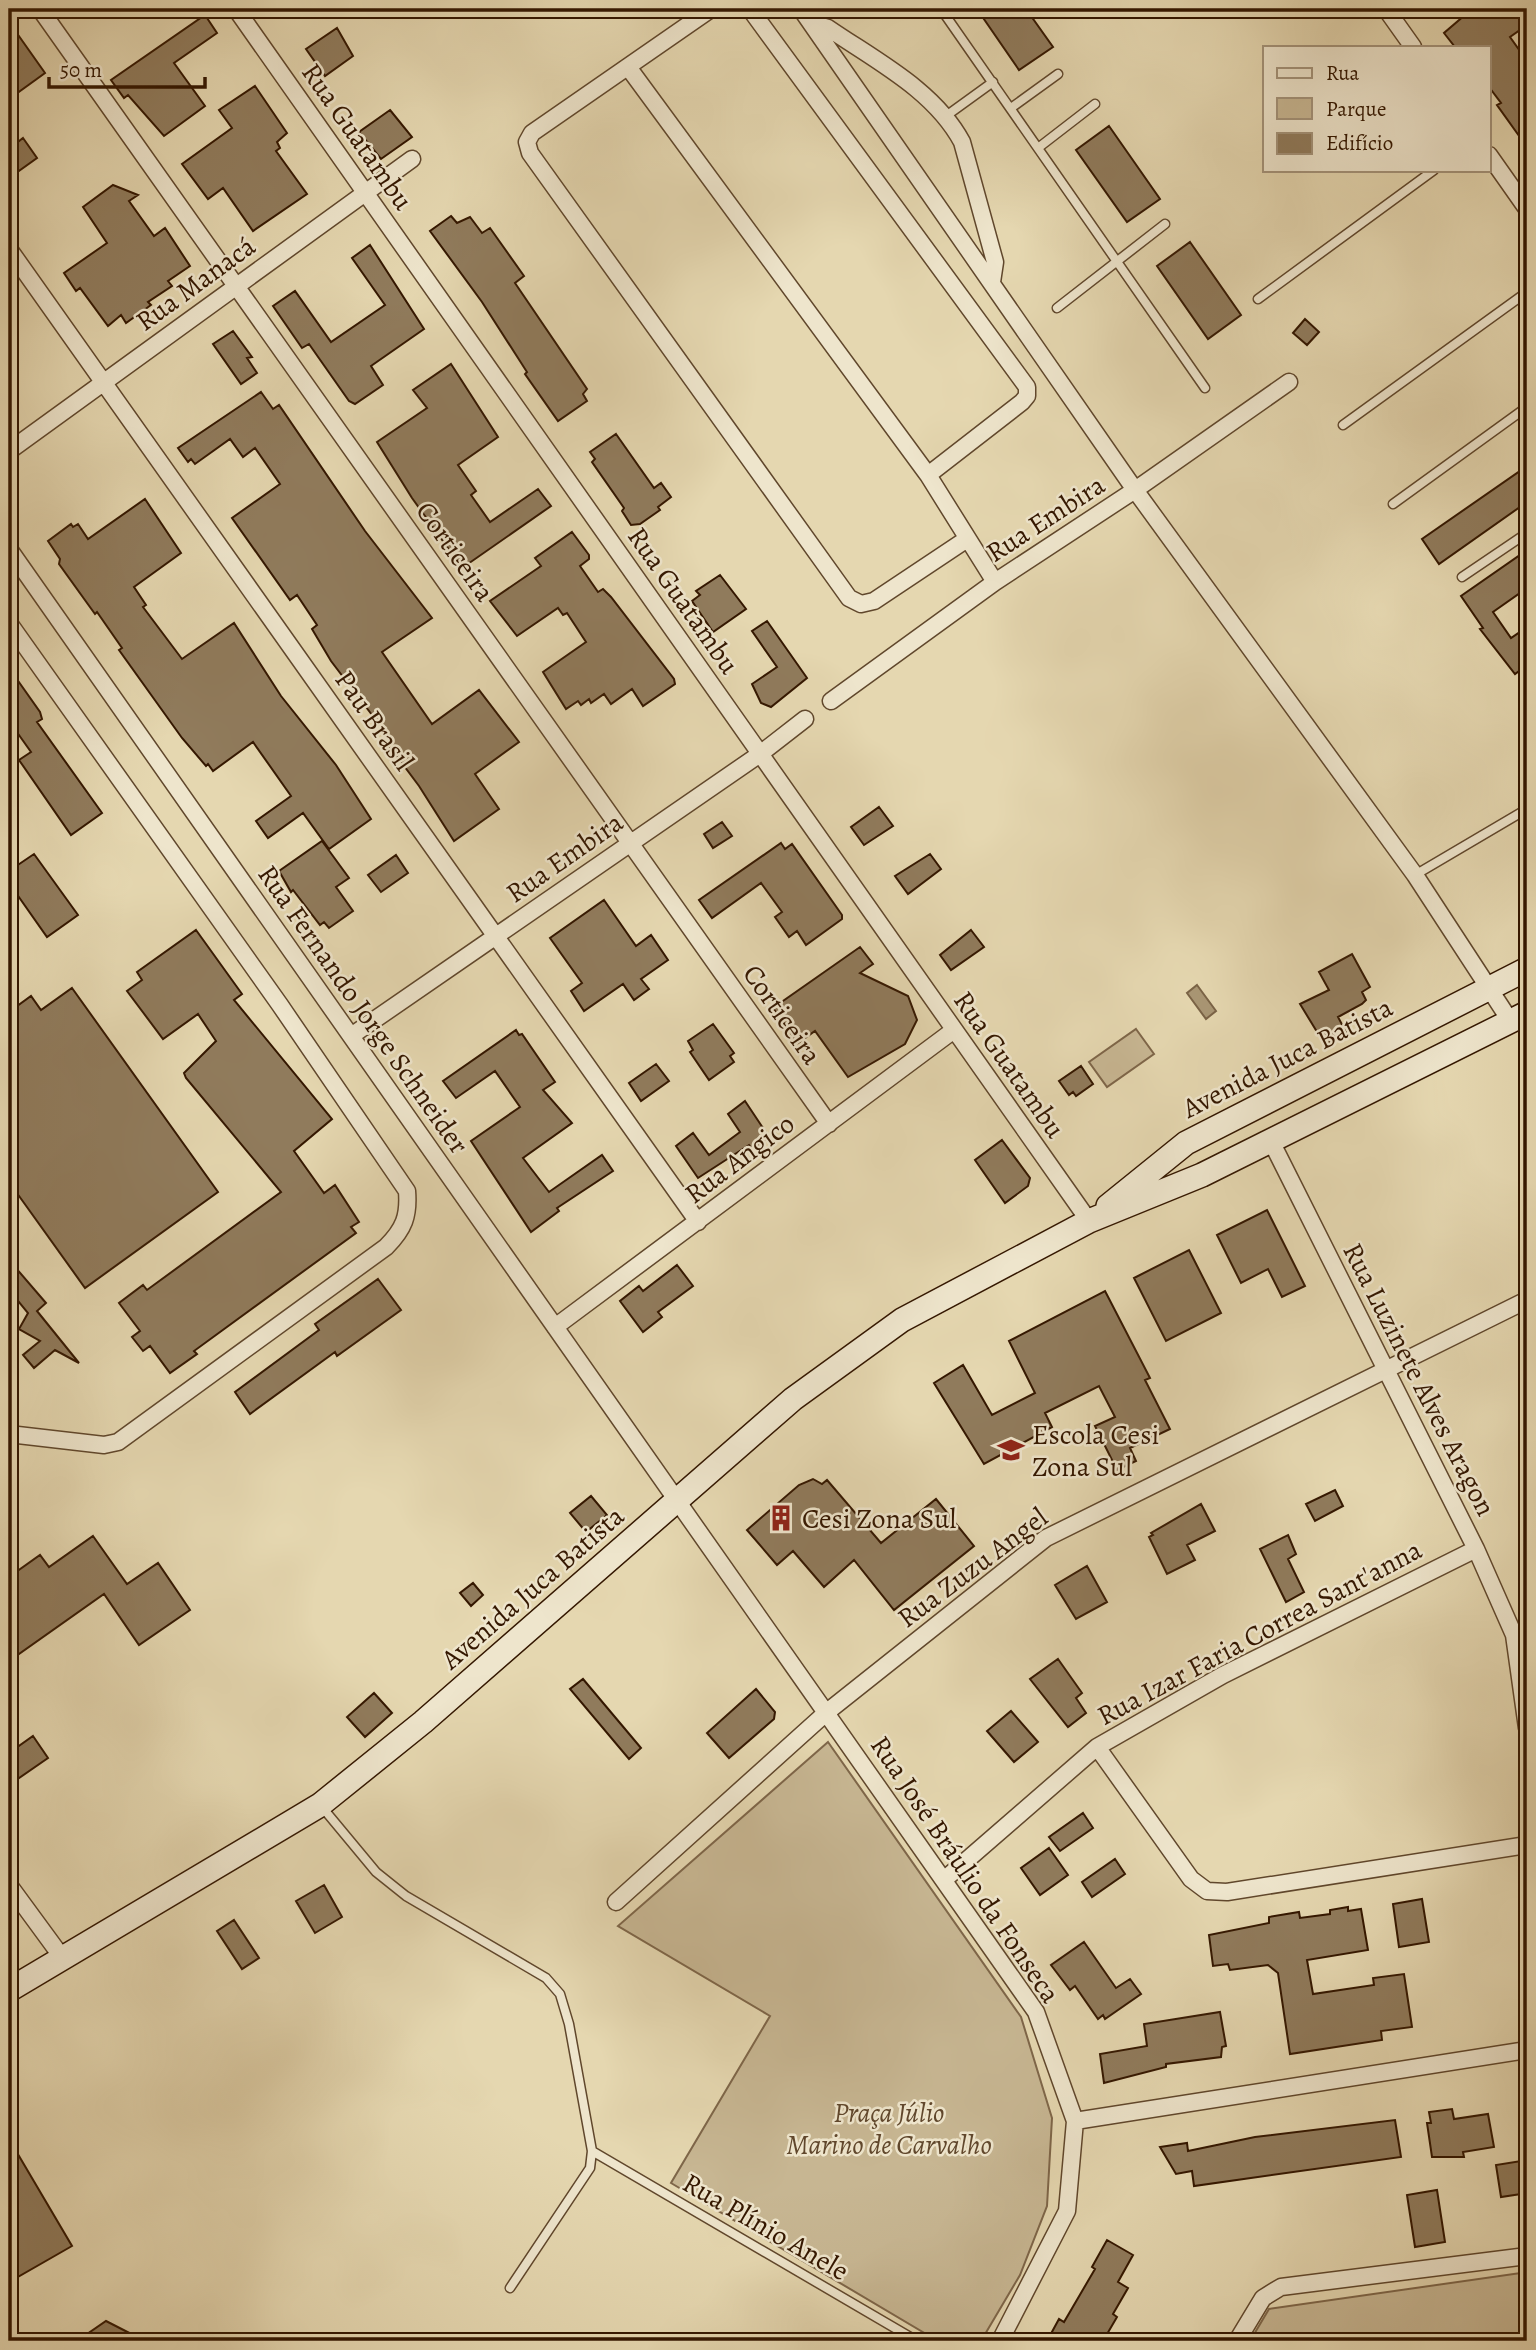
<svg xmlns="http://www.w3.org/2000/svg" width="1536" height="2350" font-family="Alegreya,serif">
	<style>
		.green { fill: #c7b692; stroke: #7e6649; stroke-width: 2 }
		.water { fill: #a99674; stroke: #7a6346; stroke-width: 2 }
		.building { fill: #907b5c; stroke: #341700; stroke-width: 2 }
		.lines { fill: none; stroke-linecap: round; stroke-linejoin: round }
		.service-casing { stroke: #60472c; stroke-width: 11 }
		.minor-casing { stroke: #60472c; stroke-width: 19 }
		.secondary-casing { stroke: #341700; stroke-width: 26 }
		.service { stroke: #eee5cc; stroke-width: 8 }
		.minor { stroke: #eee5cc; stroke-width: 16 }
		.secondary { stroke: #eee5cc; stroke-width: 23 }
		.labels { text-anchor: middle; stroke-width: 5; stroke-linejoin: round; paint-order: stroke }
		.street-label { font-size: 28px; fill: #341700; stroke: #eee5cc }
		.poi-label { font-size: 28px; fill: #341700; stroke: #eee5cc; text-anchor: start }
		.park-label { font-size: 28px; font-style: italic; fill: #60472c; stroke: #eee5cc }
	</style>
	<rect width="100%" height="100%" fill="#e5d7b0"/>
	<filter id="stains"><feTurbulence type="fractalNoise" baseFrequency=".00286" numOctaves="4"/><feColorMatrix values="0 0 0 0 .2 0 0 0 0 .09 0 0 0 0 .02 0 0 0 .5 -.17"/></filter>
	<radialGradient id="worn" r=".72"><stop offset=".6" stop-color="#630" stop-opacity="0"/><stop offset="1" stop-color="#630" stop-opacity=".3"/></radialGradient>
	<!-- green -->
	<path class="green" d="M1136 1029 1154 1054 1107 1087 1089 1062Z
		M828 1742 1021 2017 1052 2118 1047 2206 1020 2275 981 2341H938L671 2183 770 2016 618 1926Z
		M1527 2272V2341H1250L1269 2309Z"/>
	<!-- water -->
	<path class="water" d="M1197 985 1216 1011 1206 1019 1187 993Z"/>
	<!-- building -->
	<path class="building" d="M977 9H1026L1053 47 1019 70Z
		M1472 9H1527V25L1510 37 1527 61V147L1497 105 1501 103 1489 87V47H1455L1444 33Z
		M205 15 217 33 174 63 205 106 164 136 128 95 124 98 111 80Z
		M9 22 45 73 9 99Z
		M337 28 353 56 325 76 306 49Z
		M255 86 287 133 277 142 280 148 276 151 307 194 253 231 223 188 208 199 182 164 232 128 219 110Z
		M390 110 412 137 381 159 359 132Z
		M1109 126 1160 199 1127 222 1076 150Z
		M23 138 37 158 9 178V149Z
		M113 185 138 195 129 201 154 236 165 228 190 266 168 281 172 286 148 302 151 305 126 323 121 315 108 326 80 288 76 291 64 273 107 243 83 207Z
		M451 216 457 223 470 217 482 233 490 228 524 276 515 283 587 389 583 394 587 401 558 421 525 374 527 372 482 302 430 231Z
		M1190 242 1241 315 1208 339 1157 266Z
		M370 245 424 329 371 366 383 385 355 404 349 401 309 344 302 348 273 306 295 291 331 342 385 305 352 258Z
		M1305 319 1319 332 1307 345 1293 333Z
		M233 331 252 357 247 358 257 373 241 384 213 344Z
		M451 364 498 437 458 465 476 491 471 495 490 522 538 489 551 506 465 566 460 560 458 562 412 498 377 442 427 408 413 390Z
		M261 392 273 409 279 405 365 531 432 618 382 652 432 724 479 690 519 742 475 774 499 809 454 841 419 786 384 739 388 736 331 661 312 629 317 625 297 595 290 600 232 518 280 484 255 448 243 457 230 439 195 464 191 459 188 462 178 448Z
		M616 434 654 488 661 483 671 497 658 507 660 510 640 524 631 525 622 511 624 508 592 462 595 459 590 452Z
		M1527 466V502L1439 564 1422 539Z
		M145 499 181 553 134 587 146 605 143 607 182 659 234 623 281 696 336 765 371 819 329 849 303 813 268 838 256 821 291 796 253 742 213 771 208 764 206 766 182 738 119 650 122 648 97 612 95 614 59 564 60 559 48 541 71 524 73 527 78 524 88 539Z
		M572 532 589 555V559L580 566 598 592 603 589 611 597 674 679 675 684 643 706 632 689 611 704 604 694 591 703 589 699 581 705 578 701 566 709 543 672 586 642 567 613 563 615 558 608 517 636 490 601 541 566 535 558Z
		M1527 550V588L1493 612 1511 638 1527 627V665L1515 674 1480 629 1483 628 1461 596Z
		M720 575 746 609 713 632 692 601 700 595 696 591Z
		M767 621 807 678 771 707 761 703 752 684 777 667 752 631Z
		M9 668 40 712 42 719 37 722 102 813 71 835 19 760 31 752 9 721Z
		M879 807 893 826 864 845 851 827Z
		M722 822 732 836 713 848 704 834Z
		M322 841 349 878 336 887 353 911 329 928 324 922 320 925 293 890 291 892 279 871Z
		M781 843 785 849 792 844 842 915V919L806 945 797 931 789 937 775 917 782 912 761 883 712 918 699 900Z
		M34 854 78 915 47 937 9 883V871Z
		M930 854 941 869 908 894 895 876Z
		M396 855 408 873 381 892 368 875Z
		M604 900 636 946 651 935 668 960 641 979 649 989 634 1000 623 984 584 1011 571 991 582 983 550 938Z
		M196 930 242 994 234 1000 332 1119 294 1151 324 1193 335 1185 359 1222 351 1227 356 1233 194 1351 197 1354 170 1373 150 1346 143 1351 132 1337 140 1331 119 1303 143 1285 147 1290 281 1192 186 1078 184 1073 216 1041 198 1014 163 1039 127 991 142 980 137 972Z
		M971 930 984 947 951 970 940 955Z
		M860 947 873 964 860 973 908 996 917 1020 905 1044 848 1077 815 1031 798 1043 773 1008Z
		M1352 954 1370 987 1362 992 1366 1000 1362 1004 1338 1017 1347 1034 1325 1045 1300 1004 1329 990 1319 972Z
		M72 988 218 1192 85 1288 9 1182V1012L31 996 41 1010Z
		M713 1024 734 1053 730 1056 734 1062 709 1080 690 1052 693 1050 688 1041Z
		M516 1030 519 1035 522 1034 555 1082 543 1090 572 1123 523 1158 549 1192 602 1155 613 1171 557 1208 559 1211 531 1232 471 1141 520 1107 495 1071 456 1098 443 1081Z
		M656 1064 669 1081 641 1101 629 1083Z
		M1081 1066 1093 1084 1076 1096 1073 1092 1069 1095 1059 1081Z
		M745 1101 769 1137 752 1149 749 1145 698 1178 676 1146 693 1133 709 1155 740 1132 728 1114Z
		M1002 1140 1030 1178 1028 1186 1005 1203 975 1160Z
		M1267 1210 1305 1286 1282 1297 1268 1269 1241 1283 1217 1235Z
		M1189 1250 1221 1313 1166 1341 1134 1278Z
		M9 1260 46 1303 37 1311 79 1363 55 1350 34 1368 23 1355 40 1341 19 1329 28 1313 9 1290Z
		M677 1265 693 1286 658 1312 662 1317 643 1332 620 1301 639 1286 643 1291Z
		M378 1279 401 1310 337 1356 335 1352 250 1414 235 1392 319 1330 315 1324Z
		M1105 1291 1150 1378 1145 1380 1170 1429 1130 1448 1136 1461 1117 1470 1095 1426 1115 1417 1099 1386 1045 1413 1052 1427 984 1464 934 1383 963 1365 992 1415 1035 1393 1009 1341Z
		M813 1479 822 1484 827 1480 881 1543 936 1499 974 1546 894 1610 854 1560 824 1587 793 1551 777 1565 747 1530 799 1485Z
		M1335 1490 1343 1506 1315 1521 1306 1504Z
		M591 1496 607 1515 586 1532 570 1513Z
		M1201 1504 1215 1531 1187 1545 1195 1560 1167 1574 1149 1537 1153 1535 1151 1533Z
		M1288 1535 1296 1554 1288 1559 1304 1592 1286 1602 1260 1549Z
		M93 1536 127 1584 158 1563 190 1610 139 1645 104 1594 9 1661V1577L40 1555 49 1567Z
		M1087 1566 1107 1602 1076 1619 1055 1585Z
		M473 1583 483 1595 471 1606 460 1593Z
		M1058 1659 1082 1693 1076 1698 1086 1713 1068 1727 1030 1679Z
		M583 1679 641 1748 629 1759 570 1689Z
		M756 1689 775 1712 774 1719 729 1758 707 1733Z
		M374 1693 392 1713 365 1737 347 1717Z
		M1011 1711 1038 1742 1014 1762 987 1731Z
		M33 1736 48 1758 9 1785V1753Z
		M1083 1813 1093 1828 1060 1851 1049 1837Z
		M1049 1848 1068 1875 1040 1895 1021 1868Z
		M1115 1859 1125 1874 1092 1897 1082 1882Z
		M324 1885 342 1917 315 1933 296 1901Z
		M1422 1899 1429 1942 1399 1947 1393 1904Z
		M1348 1907V1911L1361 1909 1368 1950 1307 1960 1313 1994 1374 1985 1373 1978 1404 1974 1412 2027 1381 2031 1382 2040 1290 2054 1278 1973 1268 1965 1230 1970 1228 1964 1213 1966 1209 1935 1269 1923V1917L1299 1912 1300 1918 1330 1914V1910Z
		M234 1920 259 1958 242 1969 217 1931Z
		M1084 1942 1116 1988 1130 1979 1141 1994 1105 2019 1103 2015 1098 2019 1075 1986 1070 1990 1051 1965Z
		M1220 2012 1226 2046 1222 2047 1221 2057 1166 2064V2067L1104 2083 1100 2054 1147 2046 1144 2024Z
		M1452 2109 1454 2119 1488 2114 1494 2147 1463 2152 1464 2157H1432L1427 2123H1431L1429 2112Z
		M1395 2120 1401 2157 1194 2186 1192 2171 1176 2174 1160 2147 1187 2143 1188 2151 1255 2137Z
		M9 2139 72 2246 9 2282Z
		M1527 2160V2193L1501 2197 1496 2165Z
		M1437 2190 1445 2242 1415 2247 1407 2195Z
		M1107 2240 1133 2255 1118 2282 1128 2288 1113 2314 1117 2317 1103 2341H1047L1059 2319 1064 2322 1095 2269 1092 2267Z
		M106 2321 145 2341H77Z"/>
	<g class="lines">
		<!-- service casing -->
		<g class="service-casing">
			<path id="service" d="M941 9 1205 388
				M1011 108 1058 74
				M946 116 993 82
				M1038 148 1095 104
				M1258 299 1434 170
				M1057 308 1165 224
				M1343 425 1527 292
				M1393 504 1527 407
				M1462 577 1527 533
				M9 739 13 745
				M1415 875 1527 809
				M322 1807 376 1872 406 1896 546 1978 560 1994 569 2024 592 2151 590 2168 510 2288
				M592 2151 917 2341"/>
		</g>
		<!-- minor casing -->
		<g class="minor-casing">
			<path id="minor" d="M40 9 829 1124
				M236 9 1089 1221
				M711 9 532 133 527 142 530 153 849 598 861 604 874 601 967 539
				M750 9 1027 387V396L1022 402 928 475
				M801 9 1135 490 1415 875 1511 1022
				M1386 9 1413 47
				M811 23 828 28C876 61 934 90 962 142L995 262 992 282
				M628 67 928 475 995 582
				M1489 155 1527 209
				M9 249 698 1222
				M9 451 412 159
				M9 549 1036 2012 1075 2121 1067 2211 1000 2341
				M9 623 280 1005 407 1191C409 1216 404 1229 386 1247L118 1442 104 1445 9 1434
				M831 701 995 582 1135 490 1289 382
				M351 1036 760 754 805 719
				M1271 1141 1476 1549 1514 1635 1527 1728
				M555 1327 954 1030
				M1097 1747 1191 1879 1207 1891 1227 1892 1527 1845
				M945 1879 1097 1747 1223 1675 1476 1549
				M9 1885 64 1960
				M616 1902 827 1712 1046 1538 1527 1300
				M1075 2121 1527 2050
				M1237 2341 1263 2298 1281 2287 1527 2256"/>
		</g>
		<!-- secondary casing -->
		<g class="secondary-casing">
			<path id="secondary" d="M1108 1206 1186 1143 1527 969
				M9 1990 320 1805 423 1722 793 1399 902 1320 1089 1221 1202 1175 1527 1013"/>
		</g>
		<!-- service -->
		<use href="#service" class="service"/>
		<!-- minor -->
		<use href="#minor" class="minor"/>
		<!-- secondary -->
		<use href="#secondary" class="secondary"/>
	</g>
	<!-- icons -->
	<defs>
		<g id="school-bare" transform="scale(2.1)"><path d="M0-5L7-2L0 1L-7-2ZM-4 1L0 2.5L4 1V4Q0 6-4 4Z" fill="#8f2418" stroke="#eee5cc" stroke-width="2.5" paint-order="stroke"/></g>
		<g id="building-bare" transform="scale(2.1)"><path d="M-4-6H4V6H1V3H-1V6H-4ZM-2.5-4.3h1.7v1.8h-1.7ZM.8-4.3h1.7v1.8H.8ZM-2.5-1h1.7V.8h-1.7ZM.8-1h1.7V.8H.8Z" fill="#8f2418" stroke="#eee5cc" stroke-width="2.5" paint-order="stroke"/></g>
	</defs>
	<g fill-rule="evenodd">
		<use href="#school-bare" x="1011" y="1450"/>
		<use href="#building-bare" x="781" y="1518"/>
	</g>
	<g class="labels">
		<!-- street labels -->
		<g class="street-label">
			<text transform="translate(358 136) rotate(55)" y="10">Rua Guatambu</text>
			<text transform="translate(195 283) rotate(-36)" y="10">Rua Manacá</text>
			<text transform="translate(1045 518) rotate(-33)" y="10">Rua Embira</text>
			<text transform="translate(456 551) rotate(55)" y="10">Corticeira</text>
			<text transform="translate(684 600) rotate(55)" y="10">Rua Guatambu</text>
			<text transform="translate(375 720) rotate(55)" y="10">Pau Brasil</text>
			<text transform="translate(564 857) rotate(-35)" y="10">Rua Embira</text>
			<text transform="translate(364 1009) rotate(55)" y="10">Rua Fernando Jorge Schneider</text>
			<text transform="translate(783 1014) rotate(55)" y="10">Corticeira</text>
			<text transform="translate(1287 1057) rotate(-27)" y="10">Avenida Juca Batista</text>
			<text transform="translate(1010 1064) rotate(55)" y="10">Rua Guatambu</text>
			<text transform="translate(739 1158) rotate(-37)" y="10">Rua Angico</text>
			<text transform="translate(1420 1379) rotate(63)" y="10">Rua Luzinete Alves Aragon</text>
			<text transform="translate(972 1567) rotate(-37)" y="10">Rua Zuzu Angel</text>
			<text transform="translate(532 1587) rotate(-41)" y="10">Avenida Juca Batista</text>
			<text transform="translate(1259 1632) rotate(-28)" y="10">Rua Izar Faria Correa Sant'anna</text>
			<text transform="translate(966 1869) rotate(56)" y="10">Rua José Bráulio da Fonseca</text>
			<text transform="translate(766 2226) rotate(30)" y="10">Rua Plínio Anele</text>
		</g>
		<!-- poi labels -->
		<g class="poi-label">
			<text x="1032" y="1444">Escola Cesi<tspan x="1032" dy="32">Zona Sul</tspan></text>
			<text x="802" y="1528">Cesi Zona Sul</text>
		</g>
		<!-- park labels -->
		<g class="park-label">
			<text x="889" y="2122">Praça Júlio<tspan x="889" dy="32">Marino de Carvalho</tspan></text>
		</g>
	</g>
	<!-- margin -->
	<rect width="1536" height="2350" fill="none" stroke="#e5d7b0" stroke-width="35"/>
	<rect x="10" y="10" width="1515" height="2329" fill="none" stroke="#341700" stroke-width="3.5"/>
	<rect x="18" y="18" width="1501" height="2315" fill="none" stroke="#341700" stroke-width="2"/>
	<!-- legend -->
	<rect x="1263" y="46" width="228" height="126" fill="#eee5cc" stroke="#a4937a" stroke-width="2"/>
	<rect x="1277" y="68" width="35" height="10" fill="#eee5cc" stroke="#a4937a" stroke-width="2"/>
	<text x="1326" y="80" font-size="21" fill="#341700">Rua</text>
	<rect x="1277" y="98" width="35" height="21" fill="#c7b692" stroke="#a4937a" stroke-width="2"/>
	<text x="1326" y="116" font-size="21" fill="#341700">Parque</text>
	<rect x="1277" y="133" width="35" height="21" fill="#907b5c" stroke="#a4937a" stroke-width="2"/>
	<text x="1326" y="150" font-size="21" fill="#341700">Edifício</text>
	<!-- scale -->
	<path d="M49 77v10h156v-10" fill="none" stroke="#341700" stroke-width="3.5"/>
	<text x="60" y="77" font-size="21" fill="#341700" stroke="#eee5cc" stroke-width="5" paint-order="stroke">50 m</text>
	<rect width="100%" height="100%" filter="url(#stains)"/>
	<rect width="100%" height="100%" fill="url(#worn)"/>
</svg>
